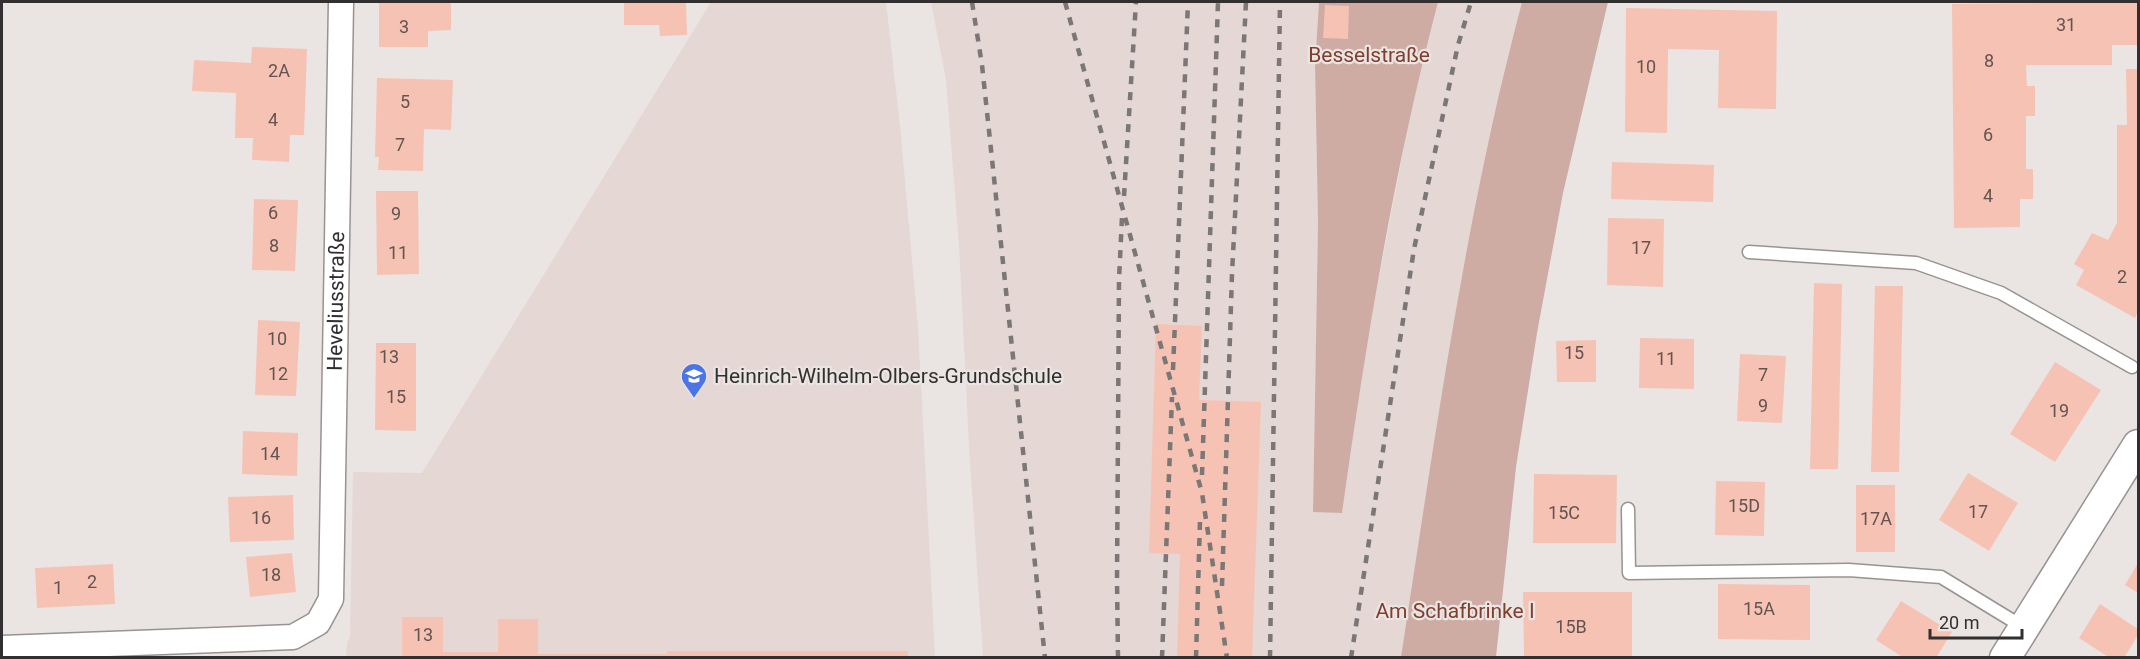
<svg xmlns="http://www.w3.org/2000/svg" width="2140" height="659" font-family="Roboto,sans-serif">
	<style>
		.built { fill: #e5d7d4 }
		.green { fill: #ceaca3 }
		.building { fill: #f6c2b4 }
		.lines { fill: none; stroke-linecap: round; stroke-linejoin: round }
		.service-casing { stroke: #989391; stroke-width: 15 }
		.minor-casing { stroke: #989391; stroke-width: 27 }
		.tertiary-casing { stroke: #989391; stroke-width: 33 }
		.service { stroke: #fff; stroke-width: 12 }
		.minor { stroke: #fff; stroke-width: 24 }
		.tertiary { stroke: #fff; stroke-width: 30 }
		.rail { stroke: #7a7776; stroke-width: 4.5; stroke-dasharray: 8 8; stroke-linecap: butt }
		.labels { text-anchor: middle; stroke-width: 4.5; stroke-linejoin: round; paint-order: stroke }
		.number-label { font-size: 18px; fill: #625450 }
		.park-label { font-size: 21px; fill: #7f3f2e; stroke: #eae5e3 }
		.street-label { font-size: 21px; fill: #312f2f; stroke: #eae5e3 }
		.poi-label { font-size: 21px; fill: #312f2f; stroke: #eae5e3; text-anchor: start }
	</style>
	<rect width="100%" height="100%" fill="#eae5e3"/>
	<!-- built -->
	<path class="built" d="M711 2H886L900 126 918 327 935 657 346 658 347 643 350 637 353 472 422 473Z
		M931 2H1319L1315 65 1318 223 1313 511 1342 513 1364 356 1417 79 1438 2H1522L1507 59 1466 258 1401 657H983L969 447 959 245 946 80Z"/>
	<!-- green -->
	<path class="green" d="M1319 2H1438C1394 169 1366 341 1342 513L1313 512 1318 223 1315 65Z
		M1522 2H1608L1563 193 1537 333 1516 467 1496 657H1401C1435 438 1465 216 1522 2Z"/>
	<!-- building -->
	<path class="building" d="M379 2H451V30L428 31V47H379Z
		M624 2H686L687 35 660 36 659 25H624Z
		M2047 2 2138 3V45H2112V65H2026L2027 86H2035V116H2026V169H2033V199H2020V227L1954 228 1952 4 2047 3Z
		M1325 5 1349 6 1348 39 1323 38Z
		M1626 8 1777 11 1776 109 1718 108 1719 50 1668 49 1667 133 1625 132Z
		M252 47 307 49 304 135H290L289 162 252 160 253 138H235L236 93 192 91 194 60 251 63Z
		M2126 69H2138V311L2135 318 2076 285 2084 270 2074 264 2092 233 2108 240 2117 223V125H2127Z
		M377 78 453 80 451 130 424 129 423 171 378 170 379 157H375Z
		M1612 162 1714 165 1713 202 1611 199Z
		M376 191H418L419 274 377 275Z
		M254 199 298 200 295 271 252 270Z
		M1608 218 1664 219 1663 287 1607 285Z
		M1814 283 1842 284 1838 469H1810Z
		M1875 286H1903L1899 472H1871Z
		M258 320 300 322 296 396 255 395Z
		M1156 324 1202 326 1199 400 1261 402 1252 658H1177L1180 554 1149 553Z
		M1640 338 1694 339V389L1639 388Z
		M1596 340V382H1557L1556 341Z
		M376 343H416V431L375 430Z
		M1740 354 1786 356 1782 423 1737 421Z
		M2055 362 2101 390 2055 462 2010 434Z
		M243 431 298 433 297 476 242 474Z
		M1968 473 2018 503 1989 551 1939 520Z
		M1534 474 1617 475 1616 543H1533Z
		M1716 481 1765 482 1764 536 1715 535Z
		M1856 485H1895V552H1856Z
		M293 495 294 540 230 542 228 497Z
		M292 553 296 592 250 597 246 557Z
		M2138 563V593L2125 585Z
		M113 564 115 604 37 608 35 568Z
		M1718 584 1810 585V640L1718 639Z
		M1523 592H1632V657H1524Z
		M1901 601 1952 632 1936 658H1904L1876 640Z
		M2100 604 2138 629V635L2124 658H2110L2079 638Z
		M402 617H443V652H498V619H538V654H667V651H908V658H402Z"/>
	<g class="lines">
		<!-- service casing -->
		<g class="service-casing">
			<path id="service" d="M1749 252 1916 263 2001 293 2132 367
				M1628 509 1629 573 1849 570 1941 577 2023 627"/>
		</g>
		<!-- minor casing -->
		<g class="minor-casing">
			<g id="minor">
				<path id="s1" d="M2 648 293 637 318 623 331 599 341 2"/>
			</g>
		</g>
		<!-- tertiary casing -->
		<g class="tertiary-casing">
			<path id="tertiary" d="M2005 658 2138 445"/>
		</g>
		<!-- service -->
		<use href="#service" class="service"/>
		<!-- minor -->
		<use href="#minor" class="minor"/>
		<!-- tertiary -->
		<use href="#tertiary" class="tertiary"/>
		<!-- rail -->
		<path class="rail" d="M972 2 982 65 1045 658
			M1065 2 1202 493 1227 658
			M1124 196 1136 2
			M1173 370 1188 2
			M1202 475 1218 2
			M1222 586 1232 274 1246 2
			M1118 658 1117 580 1119 280 1122 217
			M1162 658 1172 397
			M1196 658 1200 520
			M1270 658 1280 2
			M1351 658 1414 249 1458 45 1471 2"/>
	</g>
	<!-- icons -->
	<defs>
		<g id="school-pin" transform="scale(1.35)"><path d="M0 17L-7.5 6A9.5 9.5 0 1 1 7.5 6Z" fill="#4b74e7" stroke="#eae5e3"/><path d="M0-5L7-2L0 1L-7-2ZM-4 1L0 2.5L4 1V4Q0 6-4 4Z" fill="#fff"/></g>
	</defs>
	<g fill-rule="evenodd">
		<use href="#school-pin" x="694" y="376"/>
	</g>
	<g class="labels">
		<!-- number labels -->
		<g class="number-label">
			<text x="2066" y="31">31</text>
			<text x="404" y="33">3</text>
			<text x="1989" y="67">8</text>
			<text x="1646" y="73">10</text>
			<text x="279" y="77">2A</text>
			<text x="405" y="108">5</text>
			<text x="273" y="126">4</text>
			<text x="1988" y="141">6</text>
			<text x="400" y="151">7</text>
			<text x="1988" y="202">4</text>
			<text x="273" y="219">6</text>
			<text x="396" y="220">9</text>
			<text x="274" y="252">8</text>
			<text x="1641" y="254">17</text>
			<text x="398" y="259">11</text>
			<text x="2122" y="283">2</text>
			<text x="277" y="345">10</text>
			<text x="1574" y="359">15</text>
			<text x="389" y="363">13</text>
			<text x="1666" y="365">11</text>
			<text x="278" y="380">12</text>
			<text x="1763" y="381">7</text>
			<text x="396" y="403">15</text>
			<text x="1763" y="412">9</text>
			<text x="2059" y="417">19</text>
			<text x="270" y="460">14</text>
			<text x="1744" y="512">15D</text>
			<text x="1978" y="518">17</text>
			<text x="1564" y="519">15C</text>
			<text x="261" y="524">16</text>
			<text x="1876" y="525">17A</text>
			<text x="271" y="581">18</text>
			<text x="92" y="588">2</text>
			<text x="58" y="594">1</text>
			<text x="1759" y="615">15A</text>
			<text x="1571" y="633">15B</text>
			<text x="423" y="641">13</text>
		</g>
		<!-- park labels -->
		<g class="park-label">
			<text x="1369" y="62">Besselstraße</text>
			<text x="1455" y="618">Am Schafbrinke I</text>
		</g>
		<!-- street labels -->
		<g class="street-label">
			<text dy="7" stroke="none"><textPath href="#s1" startOffset="645">Heveliusstraße</textPath></text>
		</g>
		<!-- poi labels -->
		<g class="poi-label">
			<text x="714" y="383">Heinrich-Wilhelm-Olbers-Grundschule</text>
		</g>
	</g>
	<!-- border -->
	<rect width="2140" height="659" fill="none" stroke="#312f2f" stroke-width="6"/>
	<!-- scale -->
	<path d="M1930 629v9h92v-9" fill="none" stroke="#312f2f" stroke-width="3"/>
	<text x="1939" y="629" font-size="18" fill="#312f2f" stroke="#eae5e3" stroke-width="4.5" paint-order="stroke">20 m</text>
</svg>
